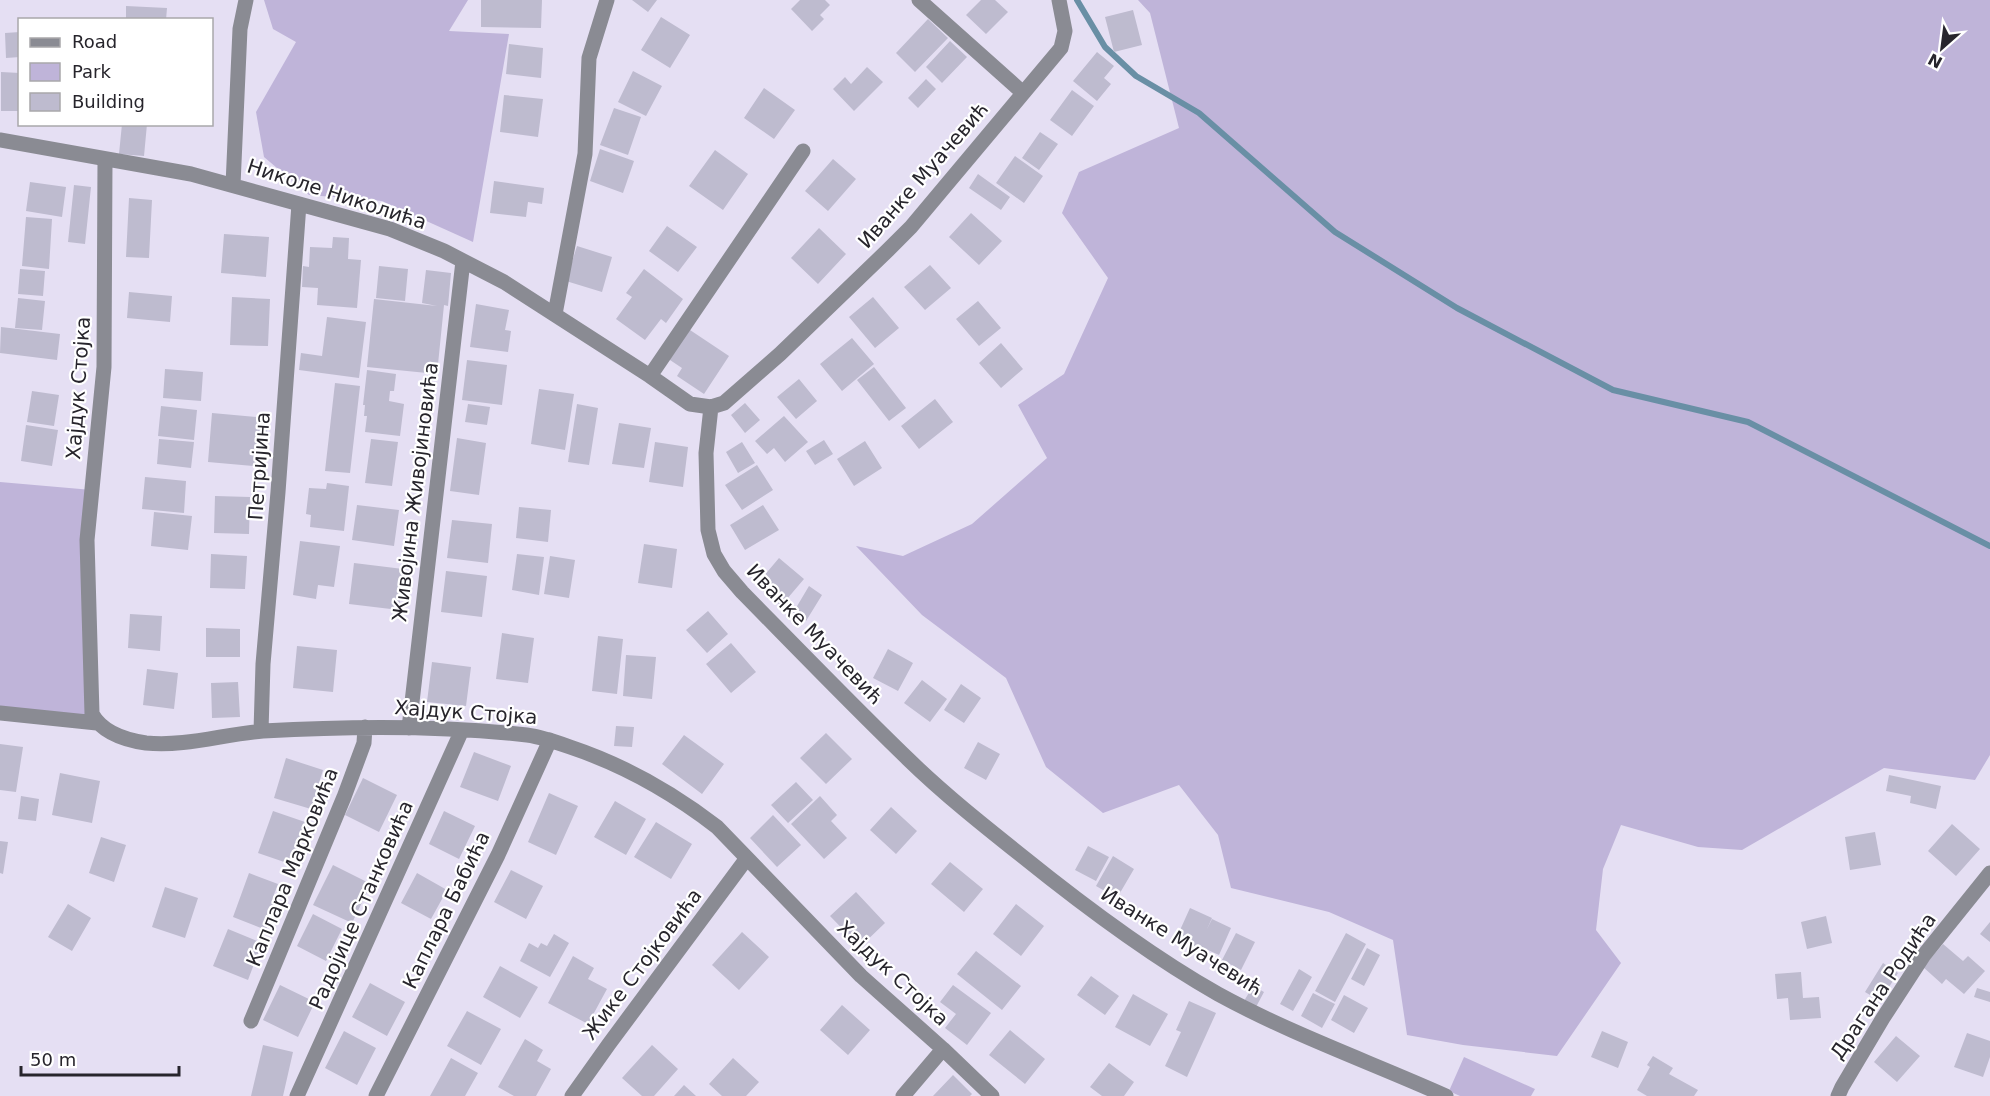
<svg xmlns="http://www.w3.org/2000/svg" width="1990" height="1096" font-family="'DejaVu Sans',sans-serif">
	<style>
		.green { fill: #bfb4d9 }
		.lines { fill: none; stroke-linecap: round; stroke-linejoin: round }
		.stream { stroke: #698fa5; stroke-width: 6 }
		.building { fill: #bebbcf }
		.minor { stroke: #8a8b93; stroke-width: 15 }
		.labels { text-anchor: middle; stroke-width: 4.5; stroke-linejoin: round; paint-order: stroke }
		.street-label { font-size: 20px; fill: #27252c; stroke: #fff }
	</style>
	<rect width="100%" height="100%" fill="#e5dff3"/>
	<!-- green -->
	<path class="green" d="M264 0H468L449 31 509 34 473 242 382 201 309 195 264 157 256 112 296 42 273 29Z
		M1138 0H1990V755L1975 780 1884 768 1742 850 1698 847 1621 825 1603 869 1596 930 1621 963 1557 1056 1463 1045 1407 1035 1393 940 1329 912 1231 888 1218 835 1179 785 1103 813 1046 767 1006 678 922 615 856 546 903 556 972 524 1047 458 1018 405 1064 374 1108 278 1062 213 1079 172 1179 128 1150 13Z
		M0 482 92 490 97 723 0 713Z
		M1464 1057 1535 1089 1531 1096H1460L1449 1091Z"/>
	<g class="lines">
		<!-- stream -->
		<path class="stream" d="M1077 0 1105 47 1136 76 1199 113 1335 232 1457 308 1613 390 1748 422 1990 546"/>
	</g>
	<!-- building -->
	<path class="building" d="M481 0H542L541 28 481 27Z
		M632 0H657L648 12Z
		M800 0H825L830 5 820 15 824 19 812 31 791 9Z
		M981 0H995L1008 12 986 34 966 15Z
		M126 6 167 8 166 20H126Z
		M1133 10 1142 45 1114 52 1105 17Z
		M661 17 690 35 670 68 641 50Z
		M928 19 948 38 915 72 896 53Z
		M20 32V57L6 58 5 33Z
		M950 41 967 57 942 83 926 67Z
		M509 44 543 48 541 78 506 74Z
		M1097 52 1114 66 1104 78 1111 84 1097 101 1073 81Z
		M867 67 883 82 854 111 833 89 845 77 851 84Z
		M633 71 662 86 646 116 618 102Z
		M1 72 20 73V111H1Z
		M926 79 936 89 918 108 908 98Z
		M764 88 795 110 774 139 744 118Z
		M1072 90 1094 106 1072 136 1050 120Z
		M504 95 543 99 538 137 500 132Z
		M614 108 641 117 628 155 600 145Z
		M122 124H147L144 156 119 154Z
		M1040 132 1058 144 1039 170 1022 158Z
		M600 149 634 161 623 193 590 181Z
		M715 150 748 174 723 210 689 186Z
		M1015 156 1043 176 1024 203 996 183Z
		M833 159 856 179 828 211 805 191Z
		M978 174 1010 197 1001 210 969 188Z
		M494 181 544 188 542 204 528 202 526 217 490 213Z
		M30 182 66 187 62 217 26 211Z
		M74 185 91 187 85 244 68 242Z
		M129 198 152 200 149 258 126 257Z
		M971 213 1002 241 979 265 949 237Z
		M26 217 52 219 49 269 22 266Z
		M667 226 697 247 678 272 649 251Z
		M819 228 846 254 818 284 791 258Z
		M224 234 269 237 266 277 221 273Z
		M333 237 349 238 348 259 361 260 357 308 317 305 318 288 302 287 303 266 309 267 310 247 332 248Z
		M577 246 612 257 602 292 566 281Z
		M930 265 951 288 925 310 904 287Z
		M379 266 408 269 405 301 376 298Z
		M20 269 45 271 43 296 18 294Z
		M644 269 683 299 666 323 661 319 645 340 616 319 632 297 626 293Z
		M426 270 451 273 448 306 444 305 437 374 367 367 374 299 437 306 422 303Z
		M129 292 172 296 170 322 127 318Z
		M232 297 270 299 268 346 230 345Z
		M873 297 899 328 875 348 849 317Z
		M18 298 45 301 42 330 15 328Z
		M978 301 1001 328 979 346 956 319Z
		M476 304 509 310 505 330 511 331 508 352 470 347Z
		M327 317 366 322 359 378 299 370 301 353 322 356Z
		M1 327 60 334 57 360 0 353Z
		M687 328 729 356 704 394 677 376 682 368 667 358Z
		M852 338 874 364 842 391 820 364Z
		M1001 343 1023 369 1001 388 979 363Z
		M467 360 507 365 502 405 462 400Z
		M874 367 906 408 889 421 857 380Z
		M165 369 203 372 201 401 163 398Z
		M367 370 396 374 394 391H390L389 401 404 404 400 436 365 432 367 416H364L365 405H363Z
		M799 379 817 401 796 419 777 397Z
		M335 383 360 386 350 473 325 471Z
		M539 389 574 394 565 450 531 444Z
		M32 391 59 395 54 426 27 422Z
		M935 399 953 422 919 449 901 426Z
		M745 403 760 420 745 433 731 415Z
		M468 404 490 407 487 425 465 422Z
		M577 404 598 408 589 465 568 462Z
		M161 406 197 410 194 440 158 436Z
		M212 413 268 418 265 467 208 462Z
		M784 416 808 442 785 462 774 448 767 454 755 441Z
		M619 423 651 428 644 468 612 464Z
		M26 425 58 430 52 466 21 461Z
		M457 438 486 443 479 495 450 491Z
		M159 439 194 442 191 468 157 464Z
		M371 439 398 442 392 486 365 483Z
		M824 440 833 454 815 465 806 451Z
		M865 441 882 468 854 486 837 459Z
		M655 442 688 447 683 487 649 482Z
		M742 442 755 463 738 473 726 452Z
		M757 465 773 490 742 510 725 485Z
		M145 477 186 481 184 513 142 509Z
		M327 483 349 486 344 531 310 527 311 515 306 514 309 488 326 489Z
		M215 496 250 497 249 534 214 533Z
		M357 505 399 510 394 546 352 540Z
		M763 505 779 530 745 550 730 525Z
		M519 507 551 510 548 542 516 538Z
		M154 512 192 516 188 550 151 546Z
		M452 520 492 524 488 563 447 558Z
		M300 541 340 546 334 587 318 585 316 599 293 595Z
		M644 544 677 549 672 588 638 583Z
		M211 554 247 556 245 589 210 588Z
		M517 554 544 557 539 595 512 590Z
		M550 556 575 560 569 598 544 594Z
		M779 558 804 579 781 606 762 590 769 582 763 577Z
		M354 563 403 569 399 610 349 604Z
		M446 571 487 576 482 617 441 612Z
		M809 586 822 595 806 621 793 613Z
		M708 611 728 634 707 653 686 630Z
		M130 614 162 616 160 651 128 648Z
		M206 628 240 629V657H206Z
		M502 633 534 638 528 683 496 679Z
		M598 636 623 639 617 694 592 691Z
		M731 643 756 672 731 693 706 664Z
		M297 646 337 650 333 692 293 688Z
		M888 649 913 663 898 691 873 678Z
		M626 655 656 657 652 699 623 696Z
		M432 662 471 667 466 706 427 702Z
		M147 669 178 673 174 709 143 705Z
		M922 680 947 699 930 722 904 703Z
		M238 682 240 717 212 718 211 683Z
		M961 684 981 698 964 723 944 710Z
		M616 726 634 727 632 747 614 746Z
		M826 733 852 759 826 784 800 758Z
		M684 735 724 764 702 794 662 764Z
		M978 742 1000 754 986 780 964 768Z
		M0 744 23 747 16 792 0 790Z
		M474 752 511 766 498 801 460 787Z
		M286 758 323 770 311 809 274 798Z
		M60 773 100 781 92 823 52 815Z
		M1889 775 1941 786 1936 809 1910 803 1911 796 1886 791Z
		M363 778 397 795 379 832 345 815Z
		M796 782 813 800 788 823 771 805Z
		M549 793 578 806 556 855 528 842Z
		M21 796 39 799 36 821 18 819Z
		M820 796 837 815 831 821 847 838 824 859 791 824Z
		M615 801 646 819 626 855 594 837Z
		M891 807 917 831 896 854 870 830Z
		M273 811 305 822 290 864 258 853Z
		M444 811 475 826 459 859 429 844Z
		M773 815 801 845 777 867 750 838Z
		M656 822 692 844 671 879 634 857Z
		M1952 824 1980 849 1956 876 1928 851Z
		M1875 832 1881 865 1850 870 1845 837Z
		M101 837 126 845 114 882 89 873Z
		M0 841 8 842 3 874 0 873Z
		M1088 846 1109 857 1096 881 1075 870Z
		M1113 856 1134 869 1117 898 1096 886Z
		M950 862 983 889 964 912 931 884Z
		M333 865 371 884 352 923 313 905Z
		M511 870 543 886 526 919 494 902Z
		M249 873 278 884 273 897 277 899 266 930 233 917Z
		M417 873 447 890 431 919 401 903Z
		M165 887 198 898 185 938 152 927Z
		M856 892 885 923 860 947 830 916Z
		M68 904 91 918 72 951 48 937Z
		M1016 904 1044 926 1021 956 993 934Z
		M1190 908 1212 918 1207 929 1212 919 1231 928 1219 955 1199 946 1198 949 1176 939Z
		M313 914 342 929 326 961 297 946Z
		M1826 916 1832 943 1807 949 1801 922Z
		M1990 922V942L1980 934Z
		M228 929 262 943 248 980 213 966Z
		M742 932 769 957 739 990 712 965Z
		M1236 933 1255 942 1241 970 1222 960Z
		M1346 933 1366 944 1335 1002 1315 991Z
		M554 934 569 943 550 977 520 961 529 943 538 948 541 943 547 946Z
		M1943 944 1963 961 1968 956 1985 971 1964 994 1946 979 1942 984 1923 967Z
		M1367 948 1380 955 1364 986 1351 979Z
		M976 951 1021 986 1002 1010 957 974Z
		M573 956 594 968 588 979 607 989 588 1024 548 1003Z
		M1883 963 1898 973 1880 1001 1865 992Z
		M500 966 538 987 520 1018 483 997Z
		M1299 969 1312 977 1293 1011 1280 1004Z
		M1801 972 1803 998 1819 997 1821 1018 1790 1020 1788 998 1777 999 1775 974Z
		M1091 976 1119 996 1105 1015 1077 995Z
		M370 983 405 1002 387 1036 352 1017Z
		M280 985 315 1002 298 1037 263 1020Z
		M953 985 991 1013 967 1045 945 1028 956 1014 940 1002Z
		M1253 986 1264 992 1256 1007 1244 1001Z
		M1977 988 1990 992V1002L1974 997Z
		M1313 993 1335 1004 1322 1028 1301 1016Z
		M1133 994 1168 1014 1150 1046 1115 1027Z
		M1344 995 1368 1008 1354 1033 1331 1020Z
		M1189 1001 1216 1013 1187 1077 1165 1066 1181 1032 1176 1030Z
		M842 1005 870 1030 848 1055 820 1030Z
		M467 1011 501 1029 481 1065 447 1046Z
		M1010 1030 1045 1059 1025 1084 989 1055Z
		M344 1031 376 1048 357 1085 325 1068Z
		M1602 1031 1628 1042 1618 1068 1591 1057Z
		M1967 1033 1990 1041V1057L1983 1077 1954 1067Z
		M1896 1036 1920 1056 1897 1082 1874 1062Z
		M525 1039 543 1050 537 1061 551 1069 536 1096H514L498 1087Z
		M263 1045 293 1052 283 1096H251Z
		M652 1045 678 1069 654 1096H642L622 1078Z
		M1653 1056 1673 1068 1669 1074 1698 1090 1694 1096H1647L1637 1090 1650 1067 1647 1065Z
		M451 1058 478 1073 465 1096H430Z
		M733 1058 759 1082 746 1096H722L709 1084Z
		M1109 1063 1134 1082 1124 1096H1102L1090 1087Z
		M953 1075 972 1094 970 1096H933Z
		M684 1085 696 1096H674Z"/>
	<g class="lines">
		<!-- minor -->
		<path class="minor" d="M919 0 1022 92
			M0 140 191 174 390 229 444 251 504 282 650 376 690 404 711 407 724 403 780 354 888 250 911 227 1061 48 1065 31 1059 0
			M105 160 104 367 87 540 92 714C102 732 125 740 146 743 185 747 224 734 263 731 350 726 440 725 527 735 542 737 556 742 570 747 624 765 673 793 717 827L861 976 943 1049 992 1096
			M233 185 240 29 246 0
			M555 314 585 154 589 58 607 0
			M650 376 803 151
			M711 407 706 453 708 530 714 554 724 571 742 592C797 648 852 705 908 759 944 794 983 825 1022 856 1084 906 1149 955 1218 994 1291 1034 1370 1062 1446 1096
			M0 713 97 723
			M409 728 463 261
			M261 731 263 664 278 492 299 204
			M251 1021 344 797 364 743 365 727
			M297 1096 462 730
			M376 1096 498 855 550 740
			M572 1096 609 1044 747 858
			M903 1096 943 1049
			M1838 1096 1842 1087 1883 1018 1924 955 1990 873"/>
	</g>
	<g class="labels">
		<!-- street labels -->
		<g class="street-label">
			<text transform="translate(923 175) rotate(-49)" y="7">Иванке Муачевић</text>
			<text transform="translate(337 194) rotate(18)" y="7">Николе Николића</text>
			<text transform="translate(78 388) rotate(-86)" y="7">Хајдук Стојка</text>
			<text transform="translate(259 466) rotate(-86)" y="7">Петријина</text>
			<text transform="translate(415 492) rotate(-83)" y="7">Живојина Живојиновића</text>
			<text transform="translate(815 634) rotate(46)" y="7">Иванке Муачевић</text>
			<text transform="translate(466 712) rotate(4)" y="7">Хајдук Стојка</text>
			<text transform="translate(292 867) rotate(-68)" y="7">Каплара Марковића</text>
			<text transform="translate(361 905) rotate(-66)" y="7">Радојице Станковића</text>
			<text transform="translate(446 910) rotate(-64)" y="7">Каплара Бабића</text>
			<text transform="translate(1182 941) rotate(32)" y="7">Иванке Муачевић</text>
			<text transform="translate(642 964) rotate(-53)" y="7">Жике Стојковића</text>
			<text transform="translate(893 973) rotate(43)" y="7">Хајдук Стојка</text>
			<text transform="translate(1883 986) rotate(-56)" y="7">Драгана Родића</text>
		</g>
	</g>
	<!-- legend -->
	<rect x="18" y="18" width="195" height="108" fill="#ffffff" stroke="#a9a8ab" stroke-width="1.5"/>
	<rect x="30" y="38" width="30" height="9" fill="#8a8b93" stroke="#a9a8ab" stroke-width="1.5"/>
	<text x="72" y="48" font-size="18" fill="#27252c">Road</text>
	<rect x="30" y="63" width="30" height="18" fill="#bfb4d9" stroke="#a9a8ab" stroke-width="1.5"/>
	<text x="72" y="78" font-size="18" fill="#27252c">Park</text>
	<rect x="30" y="93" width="30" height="18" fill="#bebbcf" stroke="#a9a8ab" stroke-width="1.5"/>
	<text x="72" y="108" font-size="18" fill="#27252c">Building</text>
	<!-- north arrow -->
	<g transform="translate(1942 48) rotate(208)" stroke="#ffffff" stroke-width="4.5" paint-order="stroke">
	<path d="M0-4.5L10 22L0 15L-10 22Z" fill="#27252c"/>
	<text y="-9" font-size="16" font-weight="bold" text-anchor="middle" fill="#27252c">N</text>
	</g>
	<!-- scale -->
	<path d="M21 1066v9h158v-9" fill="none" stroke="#27252c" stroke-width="3"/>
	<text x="30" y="1066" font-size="18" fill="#27252c" stroke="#ffffff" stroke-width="4.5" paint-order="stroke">50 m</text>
</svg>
